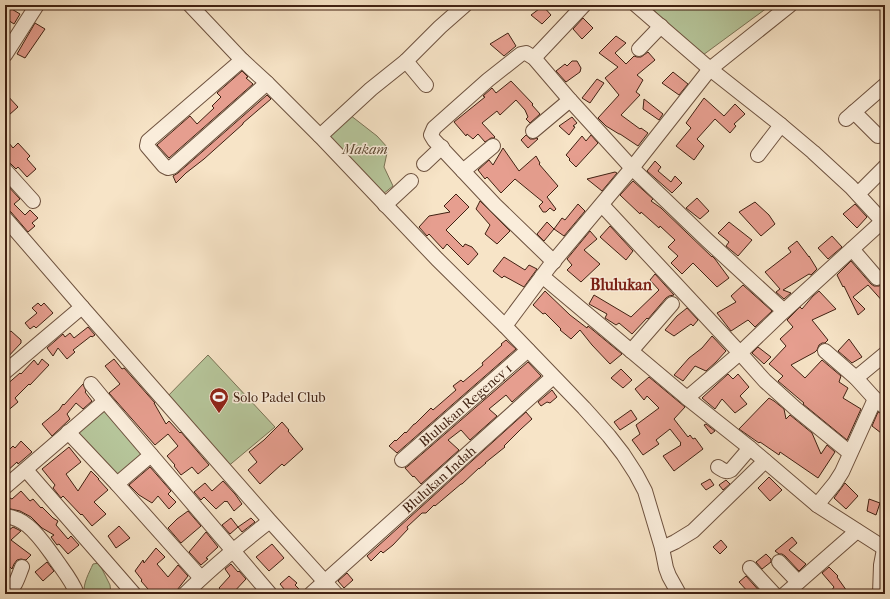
<svg xmlns="http://www.w3.org/2000/svg" width="890" height="599" font-family="'IM FELL French Canon',serif">
	<style>
		.green { fill: #b6c59a; stroke: #7b7356 }
		.building { fill: #e69e8f; stroke: #402112 }
		.lines { fill: none; stroke-linecap: round; stroke-linejoin: round }
		.minor-casing { stroke: #6e523f; stroke-width: 16 }
		.minor { stroke: #faeddb; stroke-width: 14 }
		.labels { text-anchor: middle; stroke-width: 3; stroke-linejoin: round; paint-order: stroke }
		.park-label { font-size: 14px; font-style: italic; fill: #5e4a34; stroke: #faeddb }
		.poi-label { font-size: 14px; fill: #402112; stroke: #faeddb; text-anchor: start }
		.street-label { font-size: 14px; fill: #402112; stroke: #faeddb }
		.quarter-label { font-size: 16px; font-weight: bold; fill: #7a1f14; stroke: #faeddb }
	</style>
	<rect width="100%" height="100%" fill="#f7e4c7"/>
	<filter id="stains"><feTurbulence type="fractalNoise" baseFrequency=".005" numOctaves="4"/><feColorMatrix values="0 0 0 0 .2 0 0 0 0 .09 0 0 0 0 .02 0 0 0 .5 -.17"/></filter>
	<radialGradient id="worn" r=".72"><stop offset=".6" stop-color="#630" stop-opacity="0"/><stop offset="1" stop-color="#630" stop-opacity=".3"/></radialGradient>
	<!-- green -->
	<path class="green" d="M648 5H771L703 55Z
		M350 115 377 136 388 148 384 167 393 186 383 194 328 139 329 133Z
		M208 355 275 427 226 468 164 400Z
		M105 405 147 454 118 480 73 434Z
		M99 563 110 585 111 594H84C83 583 89 573 93 564Z"/>
	<!-- building -->
	<path class="building" d="M5 5 20 14 14 24 5 18Z
		M543 6 551 15 542 24 531 15Z
		M583 18 593 28 582 39 573 29Z
		M35 23 45 29 25 58 17 54Z
		M508 33 516 46 504 56 490 44Z
		M616 36 626 43 615 53 626 64 634 56 637 57H641L648 52 655 60 637 75 643 80 636 92 640 95 621 115 640 129 641 128 648 133 638 146 620 134H619L606 126 598 118 619 95 605 78 618 67 599 53Z
		M572 61H577L581 68 580 72 566 82 556 71 565 64 567 66Z
		M242 71 248 77 246 78 253 84 169 158 157 145 190 116 197 124 214 108 212 106 221 97 217 93Z
		M673 72 688 84 679 95 662 83Z
		M597 79 604 83 590 103 582 98Z
		M511 81 533 104 532 105 540 114 530 123 526 119 528 117 525 110 516 100 500 115 497 111 482 123 495 137 494 138H491L485 142 478 134 473 139 467 134 466 136 454 122 485 97 483 96 492 88 496 93Z
		M5 93 18 107 9 115 5 111Z
		M267 95 271 99 243 123V124L204 159 186 173 176 183 173 176 178 173Z
		M704 98 724 116 735 104 745 114 734 124 736 126 730 133 715 119 697 139 704 146 694 160 676 146 691 128 686 123Z
		M644 99 663 114 659 120 643 109Z
		M572 117 577 123 573 126 575 127 569 135 559 126Z
		M526 135 530 139H534L537 138 538 139 528 148 521 140Z
		M591 135 598 143 576 167 569 160 570 159 566 155 582 136 586 141Z
		M5 138 13 148 18 143 30 156 27 159 36 169 27 177 18 167 16 169 11 164 8 162H5Z
		M503 148 519 171 536 156 540 163 539 164 558 186 547 197 556 209 554 211 550 208 546 212H543L539 206 543 202 515 179 501 193 487 177 485 179 478 170 489 160 493 165Z
		M655 161 661 167 658 171 671 182 675 176 682 183 672 193 647 171Z
		M615 172 617 173 602 191 587 179Z
		M633 181 653 199 651 201 661 208 712 257V256L715 259 729 278 717 287 693 263 682 274 671 263 678 256 668 247 675 240 660 226 659 228 641 212 640 214 620 195Z
		M5 183 20 199 14 204 25 215 30 210 38 218 32 223 35 226 28 232 11 212 8 210H5Z
		M456 194 469 207 446 230 463 247 465 244 472 247 478 254 468 265 447 244 443 249 429 234 427 236 419 227 429 216 450 212 444 206Z
		M697 198 709 211 700 219 686 208Z
		M480 201 510 231 497 244 485 234 490 225 476 209Z
		M755 202 769 215 775 224 761 236 739 212Z
		M578 204 585 211 564 236 554 229 562 218 565 220Z
		M855 204 867 217 857 228 843 214Z
		M547 222 554 229 544 241 537 234Z
		M729 222 752 240 738 256 726 246 729 242 718 233Z
		M610 226 633 251 626 260 600 237Z
		M590 231 597 239 584 250 600 264 581 282 567 270 572 265 567 259Z
		M832 236 842 247 828 259 818 248Z
		M797 241 809 257V256L817 269 811 275 809 274 783 290 791 293 784 299 776 292 780 289 765 272 791 252 788 248Z
		M504 257 525 270 529 265 537 269 524 287 504 276 502 278 493 271Z
		M851 261 871 284 874 286H879L883 284 885 281V304L868 285 853 297 865 309 858 315 844 286 843 287 837 275Z
		M655 274 674 295 669 296 666 298 648 319 647 318 632 334 619 323 616 325 605 318 607 314 589 304 594 295 631 317 659 290 650 280Z
		M743 285 772 311 755 327 748 320 731 331 717 313 736 302 731 296Z
		M545 291 570 315 587 328 588 326 622 354 610 364 592 345 580 330 571 339 560 330 561 329 545 313 543 314 533 305Z
		M819 291 836 309 812 320 828 340 825 343H822L819 345 817 350 815 352 791 365 805 378 822 360 841 376 839 382 848 388 843 398 861 409 847 440 803 404 804 403 778 381 783 376 769 364 786 346 780 339 793 327 787 320 800 307 802 309 813 296Z
		M38 303 41 306 44 303 53 313 36 328 34 326 30 329 25 323 37 313 32 308Z
		M687 308 698 320 693 326 691 324 674 336 665 330 677 316Z
		M88 327 95 335 92 337 91 336 73 350 75 352 67 359 58 348 53 356 47 348 63 334 65 337 70 333 74 338Z
		M11 331 21 340V343L5 360V335Z
		M712 336 726 351 716 362 706 371 695 366 683 381 674 375 689 358 702 348Z
		M849 339 862 357 852 363 838 351Z
		M506 340 516 349 397 453 389 446 395 440 396 441 405 432 406 433 414 424H415L431 408 433 410 456 390 453 386 461 380 463 382 483 365 482 363 502 345 501 344Z
		M758 347 771 357 764 364 752 353Z
		M42 359 49 365 30 385 29 384 15 398 18 402 5 413V386L20 373 21 374 34 360 38 365Z
		M114 359 122 369 124 368 155 403H154L166 424 169 421 180 433 181 432 209 465 198 474 192 467 181 475 174 466 175 465 167 456 178 446 168 434 155 445 109 393 120 384 105 366Z
		M528 362 541 376 512 402 506 395 489 409 497 416 470 440 461 430 448 440 459 450 421 484 414 476 413 477 405 468 408 466Z
		M621 369 632 380 623 388 611 378Z
		M728 374 733 379 738 374 749 387 740 396 747 404 735 413 722 399 715 409 702 398Z
		M649 377 685 407 674 419 688 437 690 435 693 439 695 438 703 449 674 471 663 456 681 445 680 444 681 443 670 429 656 440 659 444 643 455 632 440 640 434 636 425 659 408 647 396 644 400 635 389Z
		M83 384 86 391 85 392 92 401 83 409 76 403 67 414 70 419 52 436 42 424 59 410 63 404 64 405Z
		M552 390 557 397 550 403 547 402 541 406 538 402Z
		M769 398 774 401 784 409 786 419 790 415 812 433 821 454 827 445 835 452 818 478 780 452 779 455 760 442 759 443 739 429Z
		M631 410 637 419 620 430 614 422Z
		M526 412 532 419 521 429 504 446 505 447 485 463H486L479 469V468L462 484H461L435 506 434 505 426 513H422L407 527 408 529 393 545 383 553 381 551 371 561 367 556Z
		M878 412 885 415V436L872 426Z
		M282 422 289 430 288 431 303 449 284 466 282 464 260 484 248 470 257 462 249 452 264 440Z
		M706 424 715 431 711 434 704 425Z
		M21 441 32 452 18 464 17 462 5 473V454L13 446 15 448Z
		M69 447 81 462 66 474 78 491 91 471 99 479H98L108 490 94 502 106 514 92 526 82 514 81 515 63 496 61 498 53 488 55 485 42 469Z
		M150 467 171 491 168 494 176 502 169 509 158 496 152 503 139 495 129 485Z
		M769 477 782 490 770 501 758 488Z
		M710 479 714 485 706 490 701 484Z
		M726 480 730 484 723 490 719 485Z
		M223 481 235 494 242 504 234 511 227 501 226 502 225 501 216 509 204 497 201 500 194 492 205 483 212 491Z
		M845 483 858 496 846 509 834 498Z
		M21 491 30 501 33 499 41 508 42 507 53 518 58 521 56 525 68 539 71 536 79 545 68 554 59 544 57 545 51 537 54 535 42 528 31 517 20 511 6 508 5 503 10 498 12 499Z
		M869 499 880 503 876 515 867 511Z
		M188 511 201 526 181 543 168 528 177 519Z
		M231 518 238 527 230 534 222 525Z
		M251 518 255 522 242 532 238 527Z
		M119 526 130 538 116 548 108 536Z
		M13 527 21 531 11 540 31 555 26 560 21 559 17 560 14 564 12 569 5 562V533Z
		M206 532 218 547 206 558 208 559 201 565 189 552Z
		M792 537 797 543 789 550 806 564 799 571 785 556 782 554H779L775 551Z
		M721 540 727 547 720 554 713 547Z
		M272 544 284 558 269 571 256 557Z
		M156 548 165 557 157 564 168 577 178 565 188 576 174 594H143L148 589 141 581 142 580 135 571 143 560 144 563Z
		M766 554 771 559V562L762 569 756 562Z
		M47 562 54 571 43 581 35 572Z
		M231 564 238 572 239 571 246 579 232 594H225L219 588 230 576 225 569Z
		M829 567 838 576 837 577 849 594H829L834 587 822 573Z
		M347 573 353 580 344 588 338 581Z
		M289 576 297 583 295 585 303 593V594H288L280 584Z
		M746 576 762 594H750L739 582Z"/>
	<g class="lines">
		<!-- minor casing -->
		<g class="minor-casing">
			<g id="minor">
				<path d="M190 5 242 60 267 83 320 136 437 259 505 326 584 408 609 436 623 454 636 474 645 491 662 548 666 568 669 576 679 594"/>
				<path d="M636 5 710 69 781 125 813 152 851 187 885 224"/>
				<path d="M639 49 661 26"/>
				<path d="M5 55 37 5"/>
				<path d="M534 58 584 5"/>
				<path d="M242 60 148 141 147 146 164 166 168 168 172 167 267 83"/>
				<path d="M406 61 426 85"/>
				<path d="M854 112 878 136"/>
				<path d="M846 119 885 85"/>
				<path d="M533 131 570 100"/>
				<path d="M320 136 371 89 406 61 440 27 465 5"/>
				<path d="M758 155 781 125"/>
				<path d="M424 164 442 147"/>
				<path d="M5 170 33 201"/>
				<path d="M463 171 493 146"/>
				<path d="M858 194 885 167"/>
				<path d="M385 205 411 181"/>
				<path d="M602 205 740 353 765 381 796 409 850 453"/>
				<path d="M5 218 82 307 269 520 336 594"/>
				<path d="M852 249 877 278"/>
				<path d="M554 262 495 205 434 140 431 135 434 128 488 80 521 54 526 53 534 58 570 100 632 168 707 240 784 311"/>
				<path d="M542 276 687 398 750 448 817 505 884 548"/>
				<path d="M505 326 549 267 632 168 710 69 790 5"/>
				<path d="M631 351 672 304"/>
				<path d="M825 351 856 378 875 399 885 407"/>
				<path d="M5 372 82 307"/>
				<path d="M856 378 885 354"/>
				<path d="M91 384 105 401 270 594"/>
				<path d="M687 398 740 353 784 311 885 219"/>
				<path d="M68 432 117 484 201 578"/>
				<path id="s1" d="M402 460 528 350"/>
				<path d="M718 467C723 470 726 473 731 470L750 448"/>
				<path d="M26 470 134 594"/>
				<path d="M117 484 151 455"/>
				<path d="M5 487 105 401"/>
				<path d="M817 505 835 483 842 472 875 399"/>
				<path d="M5 516C13 517 21 520 28 526 38 534 46 546 54 557 62 569 72 580 77 594"/>
				<path d="M662 548 675 542 693 531 765 461"/>
				<path d="M779 562 798 582"/>
				<path d="M750 568 774 594"/>
				<path d="M7 594C16 586 18 577 22 567"/>
				<path d="M185 594C210 569 238 546 266 524"/>
				<path id="s2" d="M311 594 553 377"/>
				<path d="M785 594 857 531"/>
				<path d="M880 594 881 565 885 544"/>
			</g>
		</g>
		<!-- minor -->
		<use href="#minor" class="minor"/>
	</g>
	<!-- icons -->
	<defs>
		<g id="stadium-pin" transform="scale(1)"><path d="M0 17L-7.5 6A9.5 9.5 0 1 1 7.5 6Z" fill="#8f2418" stroke="#faeddb"/><path d="M0-5a6.5 5 0 1 0 0 10a6.5 5 0 1 0 0-10ZM-3.5-1.8h7v3.6h-7Z" fill="#fff"/></g>
	</defs>
	<g fill-rule="evenodd">
		<use href="#stadium-pin" x="219" y="397"/>
	</g>
	<g class="labels">
		<!-- park labels -->
		<g class="park-label">
			<text x="365" y="154">Makam</text>
		</g>
		<!-- poi labels -->
		<g class="poi-label">
			<text x="233" y="402">Solo Padel Club</text>
		</g>
		<!-- street labels -->
		<g class="street-label">
			<text dy="5" stroke="none"><textPath href="#s1" startOffset="84">Blulukan Regency 1</textPath></text>
			<text dy="5" stroke="none"><textPath href="#s2" startOffset="172">Blulukan Indah</textPath></text>
		</g>
		<!-- quarter labels -->
		<g class="quarter-label">
			<text x="621" y="290">Blulukan</text>
		</g>
	</g>
	<!-- margin -->
	<rect width="890" height="599" fill="none" stroke="#f7e4c7" stroke-width="20"/>
	<rect x="6" y="6" width="878" height="587" fill="none" stroke="#402112" stroke-width="2"/>
	<rect x="10" y="10" width="870" height="579" fill="none" stroke="#402112"/>
	<rect width="100%" height="100%" filter="url(#stains)"/>
	<rect width="100%" height="100%" fill="url(#worn)"/>
</svg>
